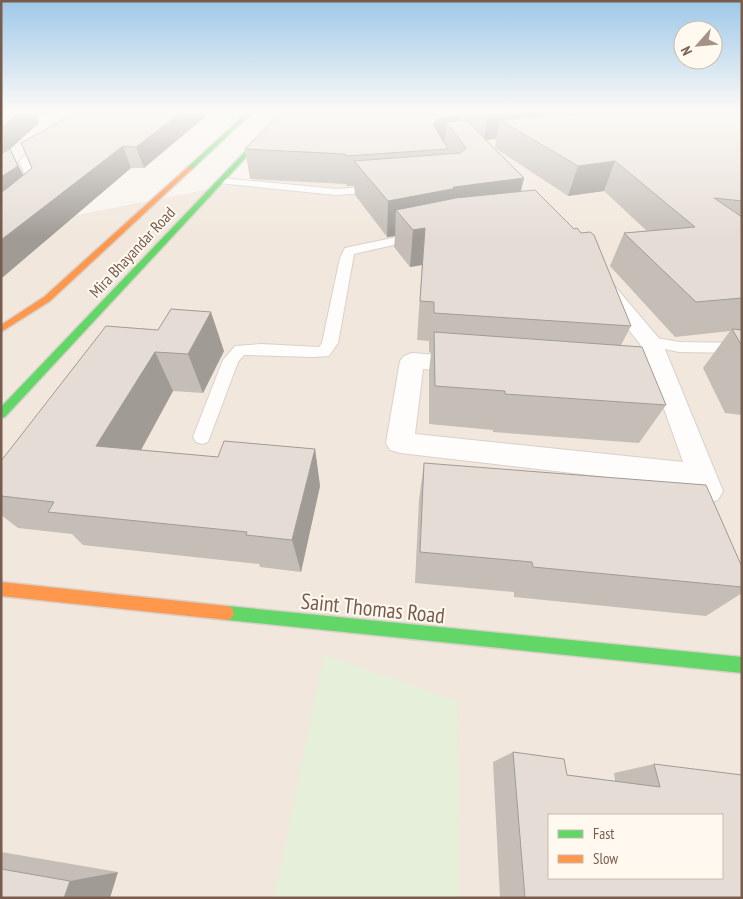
<svg xmlns="http://www.w3.org/2000/svg" width="743" height="899" font-family="'PT Sans Narrow',sans-serif">
	<style>
		.residential { fill: #f1e7dc; fill-rule: evenodd }
		.green { fill: #e5efd9 }
		.lines { fill: none; stroke-linecap: round; stroke-linejoin: round }
		.lane-casing { stroke: #d8d1cc; stroke-width: 2 }
		.street-casing { stroke: #d8d1cc; stroke-width: 2 }
		.fast-casing { stroke: #d8d1ca; stroke-width: 3 }
		.slow-casing { stroke: #d8d1ca; stroke-width: 3 }
		.lane { fill: #fefdfc; fill-rule: evenodd }
		.street { fill: #fefdfc; fill-rule: evenodd }
		.fast { fill: #63d668; fill-rule: evenodd }
		.slow { fill: #ff974d; fill-rule: evenodd }
		.wall { fill: #c5beb7 }
		.shaded-wall { fill: #a09b95 }
		.building { fill: #e5ddd5; stroke: #a09b95; fill-rule: evenodd }
		.labels { text-anchor: middle; stroke-width: 4; stroke-linejoin: round; paint-order: stroke }
		.far-street-label { font-size: 16px; fill: #785c4d; stroke: #fff9f0 }
		.near-street-label { font-size: 22px; fill: #785c4d; stroke: #fff9f0 }
	</style>
	<rect width="100%" height="100%" fill="#f8f4ee"/>
	<!-- residential -->
	<path class="residential" d="M604 111H742V898H1V230ZM549 815H722V878H549Z"/>
	<!-- green -->
	<path class="green" d="M324 655 458 701 459 898H274Z"/>
	<g class="lines">
		<!-- lane casing -->
		<g class="lane-casing">
			<path id="lane" d="M1 113 69 119 73 121 29 162 42 189C34 199 14 218 1 221V213L32 189 19 161 62 123 1 117Z
				M222 178 336 189 380 186 385 189 380 192 336 195 218 183V179Z
				M420 232 426 236 424 238 354 254 338 343 329 356 313 357 244 355 238 362 208 442 202 444 196 442 193 437 223 360 235 346 261 344 319 347 322 343 340 258 345 248Z
				M651 337 679 342 742 343V353L679 352 646 345 643 342 646 339Z"/>
		</g>
		<!-- street casing -->
		<g class="street-casing">
			<path id="street" d="M600 275 607 277 662 342 723 491 718 500 708 503 698 500 692 487 400 453 390 450 386 443 400 361 404 356 412 353 467 357 475 360 479 365 475 370 467 373 423 369 415 434 683 462 656 386 609 381 605 375 609 369 617 367 650 370 640 344 590 281 593 277Z"/>
		</g>
		<!-- fast casing -->
		<g class="fast-casing">
			<path id="fast" d="M249 111H254L192 169H188V167Z
				M284 111H289L5 417 1 418V407Z
				M227 606 742 657V673L227 620 222 618 220 613 222 608Z"/>
		</g>
		<!-- slow casing -->
		<g class="slow-casing">
			<path id="slow" d="M188 167 193 168 50 301 1 332V325L44 297Z
				M1 582 227 606 232 608 234 613 232 618 227 620 1 596Z"/>
		</g>
		<!-- lane -->
		<use href="#lane" class="lane"/>
		<!-- street -->
		<use href="#street" class="street"/>
		<!-- fast -->
		<use href="#fast" class="fast"/>
		<!-- slow -->
		<use href="#slow" class="slow"/>
	</g>
	<!-- wall -->
	<path class="wall" d="M1 111H51L47 115 35 114 39 123 10 149 23 175 32 168 79 111H205L206 116 144 168H131L3 277H1Z
		M282 111H742V415L725 413 703 368 730 331 675 337 610 266 624 233 647 231 604 191 568 196 495 148 496 139 486 140 524 178 521 191 631 326 621 345 666 405 639 443 493 432V430L429 424V371L431 353 429 352V341L417 340 422 265 410 267 394 247 395 236 387 237 355 195 354 186H347L346 184 250 179 245 149Z
		M158 330 224 351 203 393 173 391 141 450 218 457 315 449 320 486 301 572 260 567 259 564 83 545 72 534 18 528 1 515V461Z
		M424 463 742 567V593L706 616 514 597V592L415 583 419 500Z
		M513 752 567 775 615 781 614 773 654 764 742 898H500L493 762Z
		M1 852 118 872 1 898Z"/>
	<!-- shaded-wall -->
	<path class="shaded-wall" d="M20 111H34L39 123 10 149 30 188 1 210V127Z
		M46 111H51L47 115Z
		M183 111H205L206 116 144 168 136 147Z
		M509 111H558L553 134 500 120 496 139 484 140 488 113Z
		M572 111H665L567 132Z
		M459 116 456 135 447 122 444 144 433 124 439 118Z
		M123 146 131 168 3 277 1 276V240Z
		M615 161 604 191 568 196 578 166Z
		M524 178 515 213 425 229 422 265 410 267 413 230 396 210 395 236 387 237 388 201 454 187Z
		M211 312 224 351 203 393 188 354Z
		M155 352 173 391 123 483 96 446Z
		M315 449 320 486 301 572 292 540Z
		M118 872 110 898H64L70 881Z"/>
	<!-- building -->
	<path class="building" d="M1 111H20L1 127Z
		M79 111H183L136 147 123 146 1 240V192L5 190 32 168 21 143Z
		M282 111H454L459 116 439 118 433 124 448 149 346 156 345 154 245 149Z
		M485 111H509L488 113Z
		M609 111H742V201L714 198 742 217V298L696 302 624 233 695 227 615 161 578 166 500 120 569 114 575 115Z
		M466 120 524 178 454 187 452 189 388 201 354 161 460 153 466 148 447 122Z
		M10 149 18 166 1 177V154Z
		M535 190 574 229 577 228 581 233 590 232 594 235 631 326 434 313V302L420 301 425 228 413 230 396 210 456 198Z
		M171 309 211 312 188 354 155 352 96 446 218 457 224 441 315 449 292 540 246 535 247 532 48 512 54 502 1 496V461L106 326 158 330Z
		M732 329 742 330V346Z
		M434 332 642 347 666 405 505 394V391L435 386Z
		M424 463 706 485 742 567V587L533 567 532 562 420 552Z
		M513 752 564 759 567 775 660 787 654 764 742 775V898H525ZM549 815H722V878H549Z
		M1 869 70 881 64 898H1Z"/>
	<!-- sky -->
	<linearGradient id="sky" x2="0" y2="1"><stop stop-color="#9ec8e8"/><stop offset="0.47" stop-color="#fcfaf7"/><stop offset="1" stop-color="#fcfaf7" stop-opacity="0"/></linearGradient>
	<rect width="743" height="237" fill="url(#sky)"/>
	<g class="labels">
		<!-- far-street labels -->
		<g class="far-street-label">
			<text transform="translate(132 252) rotate(-47)" y="6">Mira Bhayandar Road</text>
		</g>
		<!-- near-street labels -->
		<g class="near-street-label">
			<text transform="translate(373 608) rotate(6)" y="8">Saint Thomas Road</text>
		</g>
	</g>
	<!-- border -->
	<rect width="743" height="899" fill="none" stroke="#785c4d" stroke-width="5"/>
	<!-- legend -->
	<rect x="548" y="814" width="175" height="65" fill="#fff9f0" stroke="#c9baaf"/>
	<rect x="558" y="830" width="25" height="8" fill="#63d668" stroke="#c9baaf"/>
	<text x="593" y="839" font-size="15" fill="#785c4d">Fast</text>
	<rect x="558" y="855" width="25" height="8" fill="#ff974d" stroke="#c9baaf"/>
	<text x="593" y="864" font-size="15" fill="#785c4d">Slow</text>
	<!-- north arrow -->
	<g transform="translate(698 45) rotate(243)"><circle r="24" fill="#fff9f0" stroke="#c9baaf"/>
	<path d="M0-4L9 19L0 12L-9 19Z" fill="#a59185"/>
	<text y="-8" font-size="14" font-weight="bold" text-anchor="middle" fill="#785c4d">N</text>
	</g>
</svg>
